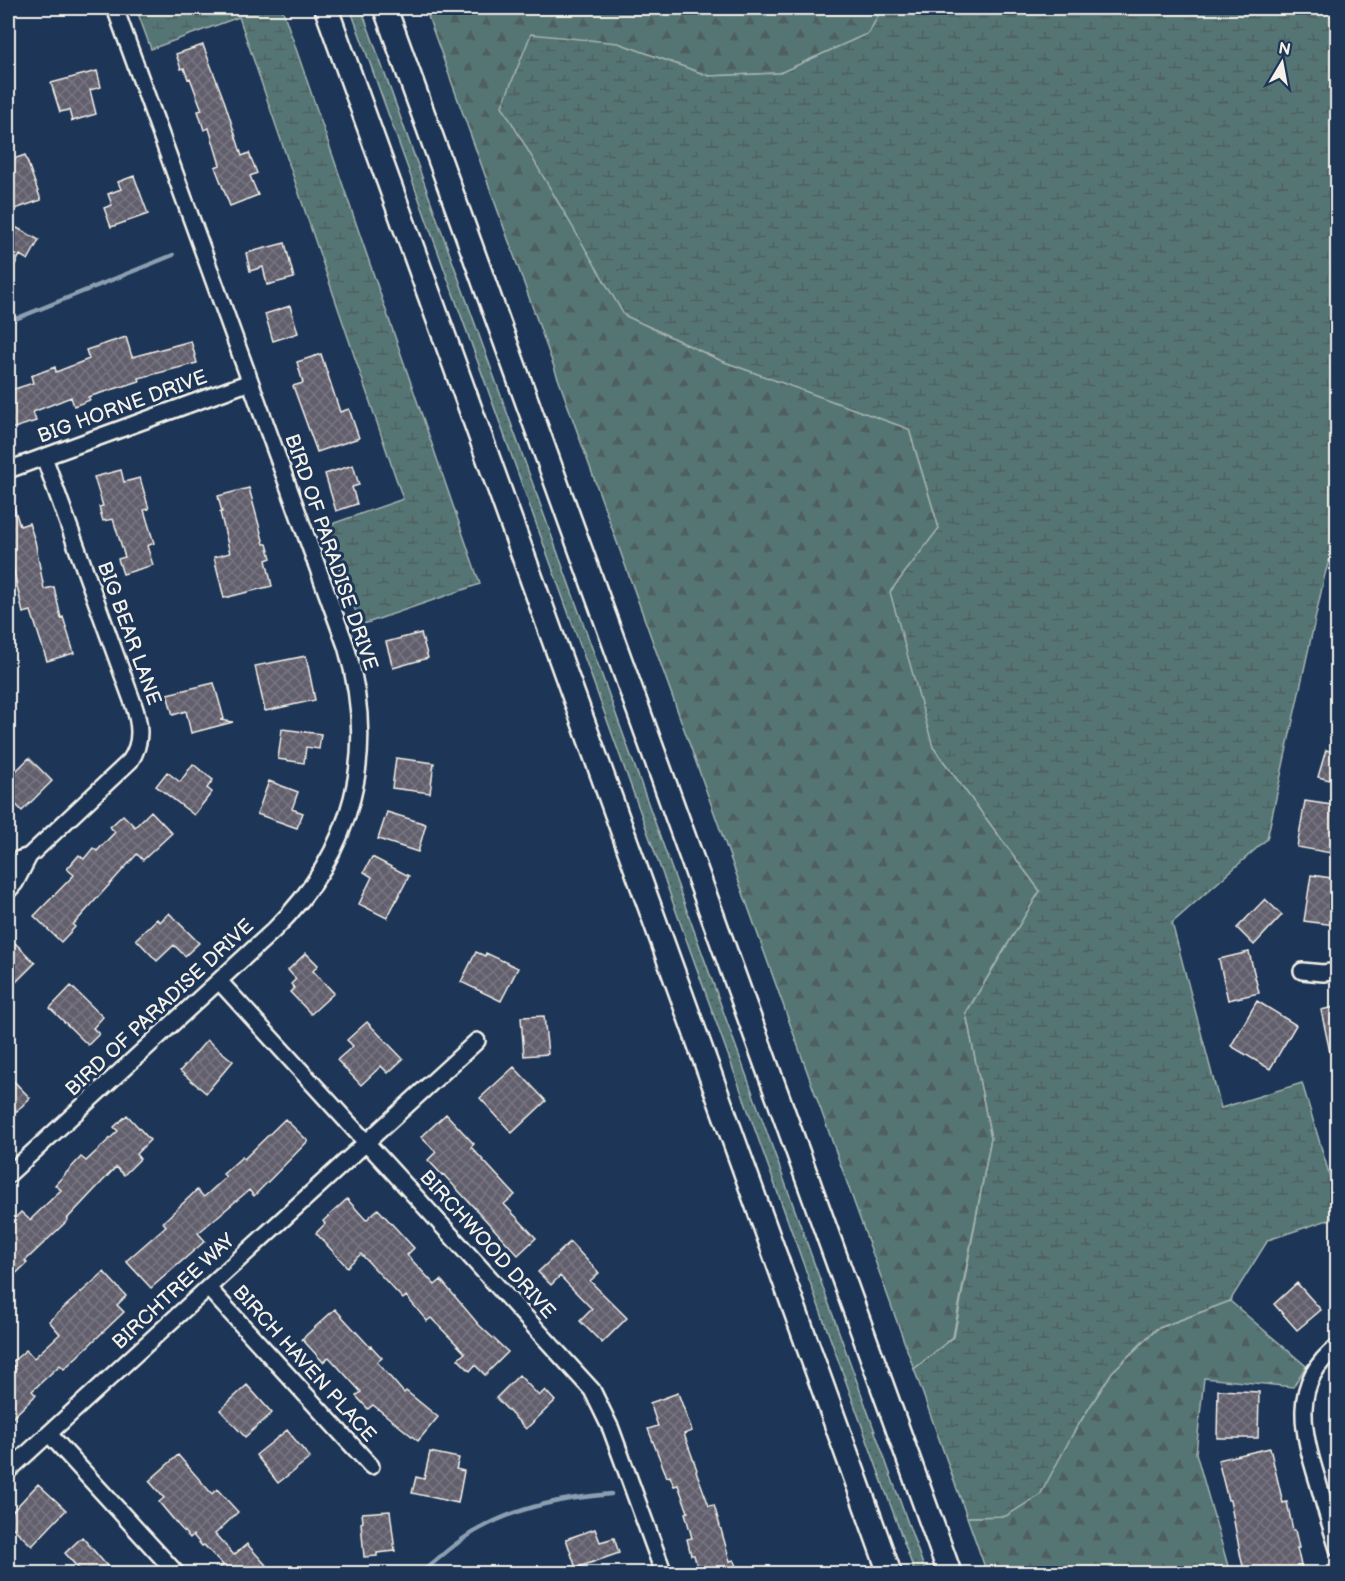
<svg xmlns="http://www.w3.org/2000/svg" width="1345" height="1581" font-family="'Balsamiq Sans',sans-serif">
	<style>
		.grass { fill: url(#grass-dots); stroke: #a4b3ae; stroke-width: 1.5 }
		.forest { fill: url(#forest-firs); stroke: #a4b3ae; stroke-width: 1.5 }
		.wetland { fill: url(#wetland-marsh); stroke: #a4b3ae; stroke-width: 1.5 }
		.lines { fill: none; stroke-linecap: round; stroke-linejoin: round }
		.stream { stroke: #8c9fb1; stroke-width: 4.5 }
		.building { fill: url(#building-cross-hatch); stroke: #f4f1e8; stroke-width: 1.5 }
		.minor-casing { stroke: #f4f1e8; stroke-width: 20 }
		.highway-casing { stroke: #f4f1e8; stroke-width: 27 }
		.minor { stroke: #1d3557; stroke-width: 15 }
		.highway { stroke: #1d3557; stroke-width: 22 }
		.labels { text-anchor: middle; stroke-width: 6; stroke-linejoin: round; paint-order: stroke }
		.street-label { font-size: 20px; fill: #f4f1e8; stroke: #1d3557 }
	</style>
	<defs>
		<pattern id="grass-dots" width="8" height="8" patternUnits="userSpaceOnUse" patternTransform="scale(1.5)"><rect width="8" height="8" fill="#557575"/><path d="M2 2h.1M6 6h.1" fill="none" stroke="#4f5e5e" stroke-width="1.8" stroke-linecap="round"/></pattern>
		<pattern id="forest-firs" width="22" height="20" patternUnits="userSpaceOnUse" patternTransform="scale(1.5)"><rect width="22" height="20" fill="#557575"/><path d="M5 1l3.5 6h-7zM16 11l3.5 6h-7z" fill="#4f5e5e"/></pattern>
		<pattern id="wetland-marsh" width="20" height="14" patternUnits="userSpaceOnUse" patternTransform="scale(1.5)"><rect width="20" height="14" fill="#557575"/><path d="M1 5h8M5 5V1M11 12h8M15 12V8" fill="none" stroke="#4f5e5e"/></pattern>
		<pattern id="building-cross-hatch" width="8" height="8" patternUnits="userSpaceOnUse" patternTransform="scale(1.5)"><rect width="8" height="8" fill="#625f6d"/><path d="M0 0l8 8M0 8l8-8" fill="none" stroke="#797682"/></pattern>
	</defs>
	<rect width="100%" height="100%" fill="#1d3557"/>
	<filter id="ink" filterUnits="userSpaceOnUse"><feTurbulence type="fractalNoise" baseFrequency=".0167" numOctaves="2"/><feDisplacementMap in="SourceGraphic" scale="12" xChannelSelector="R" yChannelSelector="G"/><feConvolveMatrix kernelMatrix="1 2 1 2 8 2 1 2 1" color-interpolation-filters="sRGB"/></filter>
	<g filter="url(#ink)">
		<!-- grass -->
		<path class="grass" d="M350 8H361L926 1573H915Z"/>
		<!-- forest -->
		<path class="forest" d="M425 8H882L869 33 780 73 709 76 618 43 624 315 722 361 909 429 939 528 933 747 1040 891 966 1013 991 1138 953 1337 914 1369Z
			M1230 1301 1306 1366 1293 1387 1204 1378 1196 1453 1230 1573H987L967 1517 1006 1516 1075 1430 1112 1372 1157 1329Z"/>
		<!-- wetland -->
		<path class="wetland" d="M136 8H282L480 584 361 625 323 527 403 499 239 17 151 49Z
			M882 8H1337V535L1325 574 1267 839 1172 923 1221 1108 1302 1083 1337 1200V1217L1268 1240 1230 1301 1156 1329 1112 1372 1075 1430 1040 1495 1006 1516 967 1517 914 1369 954 1337 991 1138 966 1013 1040 891 933 747 890 592 939 528 909 429 722 361 624 315 502 106 531 34 618 43 709 76 780 73 869 33Z"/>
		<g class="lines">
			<!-- stream -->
			<path class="stream" d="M8 322 173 255
				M420 1574C439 1558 457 1541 479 1529 520 1506 565 1498 611 1494"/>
		</g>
		<!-- building -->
		<path class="building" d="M203 45 225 103 242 156 249 153 257 173 250 176 258 195 230 206 215 167 220 165 209 128 204 130 198 111 202 110 190 78 188 79 184 68 181 69 176 54Z
			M97 71 101 87 90 90 96 114 72 121 69 110 60 112 51 83Z
			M25 155 41 200 12 210 8 199V161Z
			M134 176 148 214 111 227 104 208 112 205 108 194 121 189 118 182Z
			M8 223 39 240 28 260 20 255 8 278Z
			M285 243 294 278 267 285 263 267 250 271 246 253Z
			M290 306 298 333 273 341 265 314Z
			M126 337 132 357 191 341 197 363 139 378 140 381 88 397 90 400 74 406 71 397 33 412 36 421 8 430V391L33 383 31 376 55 367 56 372 89 359 86 350Z
			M321 354 340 412 349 409 359 438 317 452 293 386 303 383 297 362Z
			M353 465 359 485 352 487 357 504 336 511 325 474Z
			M121 470 124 482 140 478 149 509 144 510 154 543 147 546 153 565 123 574 118 559 125 557 113 519 103 521 99 507 103 506 94 477Z
			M249 488 264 544H267L271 558 266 560 272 586 224 598 214 557 230 553 220 512H222L218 496Z
			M8 495H10L20 526 29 523 35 541 44 589 54 587 61 618 63 617 74 653 47 661 31 611 23 613 9 549 8 550Z
			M421 633 428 658 393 668 386 642Z
			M306 656 315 700 265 711 255 666Z
			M214 683 224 719 220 720 233 722 191 733 186 711 173 715 167 694Z
			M282 729 321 734 319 749 306 747 304 763 278 759Z
			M1326 750 1338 753V782L1318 777Z
			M29 758 52 781 22 811 8 796V779Z
			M396 758 434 763 430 793 392 788Z
			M193 764 213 780 207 788 212 792 194 815 156 786 167 772 180 782Z
			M269 781 298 792 292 809 303 813 297 828 257 814Z
			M1305 801 1338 806V844L1333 843 1331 853 1297 847Z
			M151 811 172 833 143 860 137 854 73 925 75 927 61 942 34 916 74 875 67 869 79 855 84 859 93 848 97 851 115 832 110 827 123 815 135 827Z
			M387 812 426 824 418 852 378 839Z
			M372 857 409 876 387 918 359 904 372 877 364 872Z
			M1311 875 1338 879 1335 925 1304 921Z
			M1265 899 1282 915 1254 945 1237 928Z
			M169 913 199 943 185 956 174 945 157 961 136 939 157 919 160 922Z
			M15 943 35 963 14 984 8 978V951Z
			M476 952 485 956 486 953 518 968 501 1001 461 982Z
			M1249 952 1259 993 1228 1000 1219 959Z
			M306 953 318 965 313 971 334 993 311 1014 290 992 294 988 291 984 296 979 288 970Z
			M71 986 103 1017 93 1028 99 1034 88 1045 50 1008Z
			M1257 1001 1296 1025 1270 1069 1231 1046Z
			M1338 1006V1061L1332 1062 1321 1010Z
			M544 1016 548 1054 524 1056 521 1017Z
			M367 1022 403 1059 388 1073 381 1066 361 1085 337 1060 353 1046 347 1040Z
			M207 1040 233 1061 206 1093 180 1071Z
			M514 1067 546 1101 512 1133 480 1098Z
			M8 1075 30 1098 16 1112 8 1103Z
			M446 1114 474 1144 471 1147 515 1195 504 1204 536 1238 518 1255 443 1174 442 1175 428 1160 436 1152 421 1137Z
			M127 1115 150 1140 136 1154 140 1159 124 1175 116 1167 67 1219 68 1220 25 1261 27 1263 8 1281V1225L21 1212 30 1220 61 1190 55 1185 81 1157 86 1161 118 1131 114 1127Z
			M285 1119 308 1141 254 1196 249 1190 198 1233 205 1241 151 1288 126 1261 166 1226 163 1222 197 1190 204 1197 226 1177 223 1174 242 1157 244 1159Z
			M347 1199 366 1220 378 1209 414 1248 407 1255 435 1285 441 1280 479 1325 508 1352 485 1375 475 1365 470 1371 458 1359 465 1353 431 1318 427 1321 406 1296 403 1299 361 1254 347 1267 316 1233 325 1224 323 1221Z
			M570 1242 599 1273 590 1281 627 1318 602 1343 580 1321 592 1309 560 1276 551 1285 538 1272Z
			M104 1272 126 1296 117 1305 124 1312 64 1369 60 1365 32 1391 36 1395 8 1422V1377L16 1369 11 1363 26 1350 34 1358 60 1334 49 1321Z
			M1297 1283 1321 1310 1297 1330 1274 1304Z
			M335 1309 370 1347 371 1346 382 1358 377 1362 404 1393 406 1391 438 1417 418 1441 373 1405 368 1409 356 1396 361 1392 329 1357 323 1362 302 1339Z
			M519 1375 539 1396 545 1390 555 1401 526 1429 496 1398Z
			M247 1385 272 1413 245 1437 220 1410Z
			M1218 1390 1259 1392 1258 1438H1217Z
			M678 1393 692 1431 684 1434 697 1470 696 1471 709 1506 714 1505 730 1561 734 1560 738 1574H699L694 1555H691L687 1539 692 1538 685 1513 688 1512 678 1485 674 1486 670 1476 667 1477 648 1429 658 1426 650 1403Z
			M287 1430 310 1458 278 1483 256 1455Z
			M1270 1448 1283 1503 1287 1502 1293 1530H1295L1299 1548H1297L1303 1574H1245L1241 1558 1230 1500H1228L1218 1460Z
			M430 1452 459 1458 456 1469 464 1471 458 1503 412 1493 416 1477 424 1479Z
			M178 1455 212 1494 217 1489 238 1512 215 1534 234 1555 247 1544 274 1574H213L223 1565 204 1545 202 1546 193 1535 190 1538 178 1525 159 1502 164 1498 149 1481Z
			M38 1484 66 1510 32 1546 8 1523V1516Z
			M390 1511 395 1551 377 1553V1556L364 1557 361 1523 363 1522 362 1513Z
			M595 1529 600 1542 614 1538 619 1553 576 1568 566 1539Z
			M82 1537 108 1567 101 1574H83L65 1553Z"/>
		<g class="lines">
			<!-- minor casing -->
			<g class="minor-casing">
				<path id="minor" d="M8 470 250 382
					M8 863 29 856
					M8 891 15 883 29 856 130 761C143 742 140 723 133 703L44 457
					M1302 971 1323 973 1338 971
					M219 981 592 1390 611 1429 664 1574
					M8 1175 274 930C354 851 378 753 346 646L115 8
					M208 1288 371 1466
					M1338 1346C1289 1383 1303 1433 1318 1482 1324 1504 1331 1527 1338 1549
					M49 1434 177 1574
					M8 1471 477 1041"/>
			</g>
			<!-- highway casing -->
			<g class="highway-casing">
				<path id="highway" d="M326 8 890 1574
					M385 8 950 1574"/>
			</g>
			<!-- minor -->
			<use href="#minor" class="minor"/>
			<!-- highway -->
			<use href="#highway" class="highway"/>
		</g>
	</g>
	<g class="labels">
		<!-- street labels -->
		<g class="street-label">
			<text transform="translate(122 406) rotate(-20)" y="7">BIG HORNE DRIVE</text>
			<text transform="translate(332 552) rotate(71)" y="7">BIRD OF PARADISE DRIVE</text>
			<text transform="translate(130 633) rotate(70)" y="7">BIG BEAR LANE</text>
			<text transform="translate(159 1007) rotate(-43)" y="7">BIRD OF PARADISE DRIVE</text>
			<text transform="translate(488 1244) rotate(48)" y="7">BIRCHWOOD DRIVE</text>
			<text transform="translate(173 1291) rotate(-43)" y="7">BIRCHTREE WAY</text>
			<text transform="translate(305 1363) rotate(48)" y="7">BIRCH HAVEN PLACE</text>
		</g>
	</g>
	<!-- margin -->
	<rect width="1345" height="1581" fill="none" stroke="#1d3557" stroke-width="30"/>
	<rect x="15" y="15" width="1315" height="1551" fill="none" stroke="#f4f1e8" stroke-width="2" filter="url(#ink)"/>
	<!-- north arrow -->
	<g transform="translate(1282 63) rotate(10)" stroke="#1d3557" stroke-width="4.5" paint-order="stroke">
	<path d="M0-4.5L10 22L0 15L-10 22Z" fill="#f4f1e8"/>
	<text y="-9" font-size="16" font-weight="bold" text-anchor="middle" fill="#f4f1e8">N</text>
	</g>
</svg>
